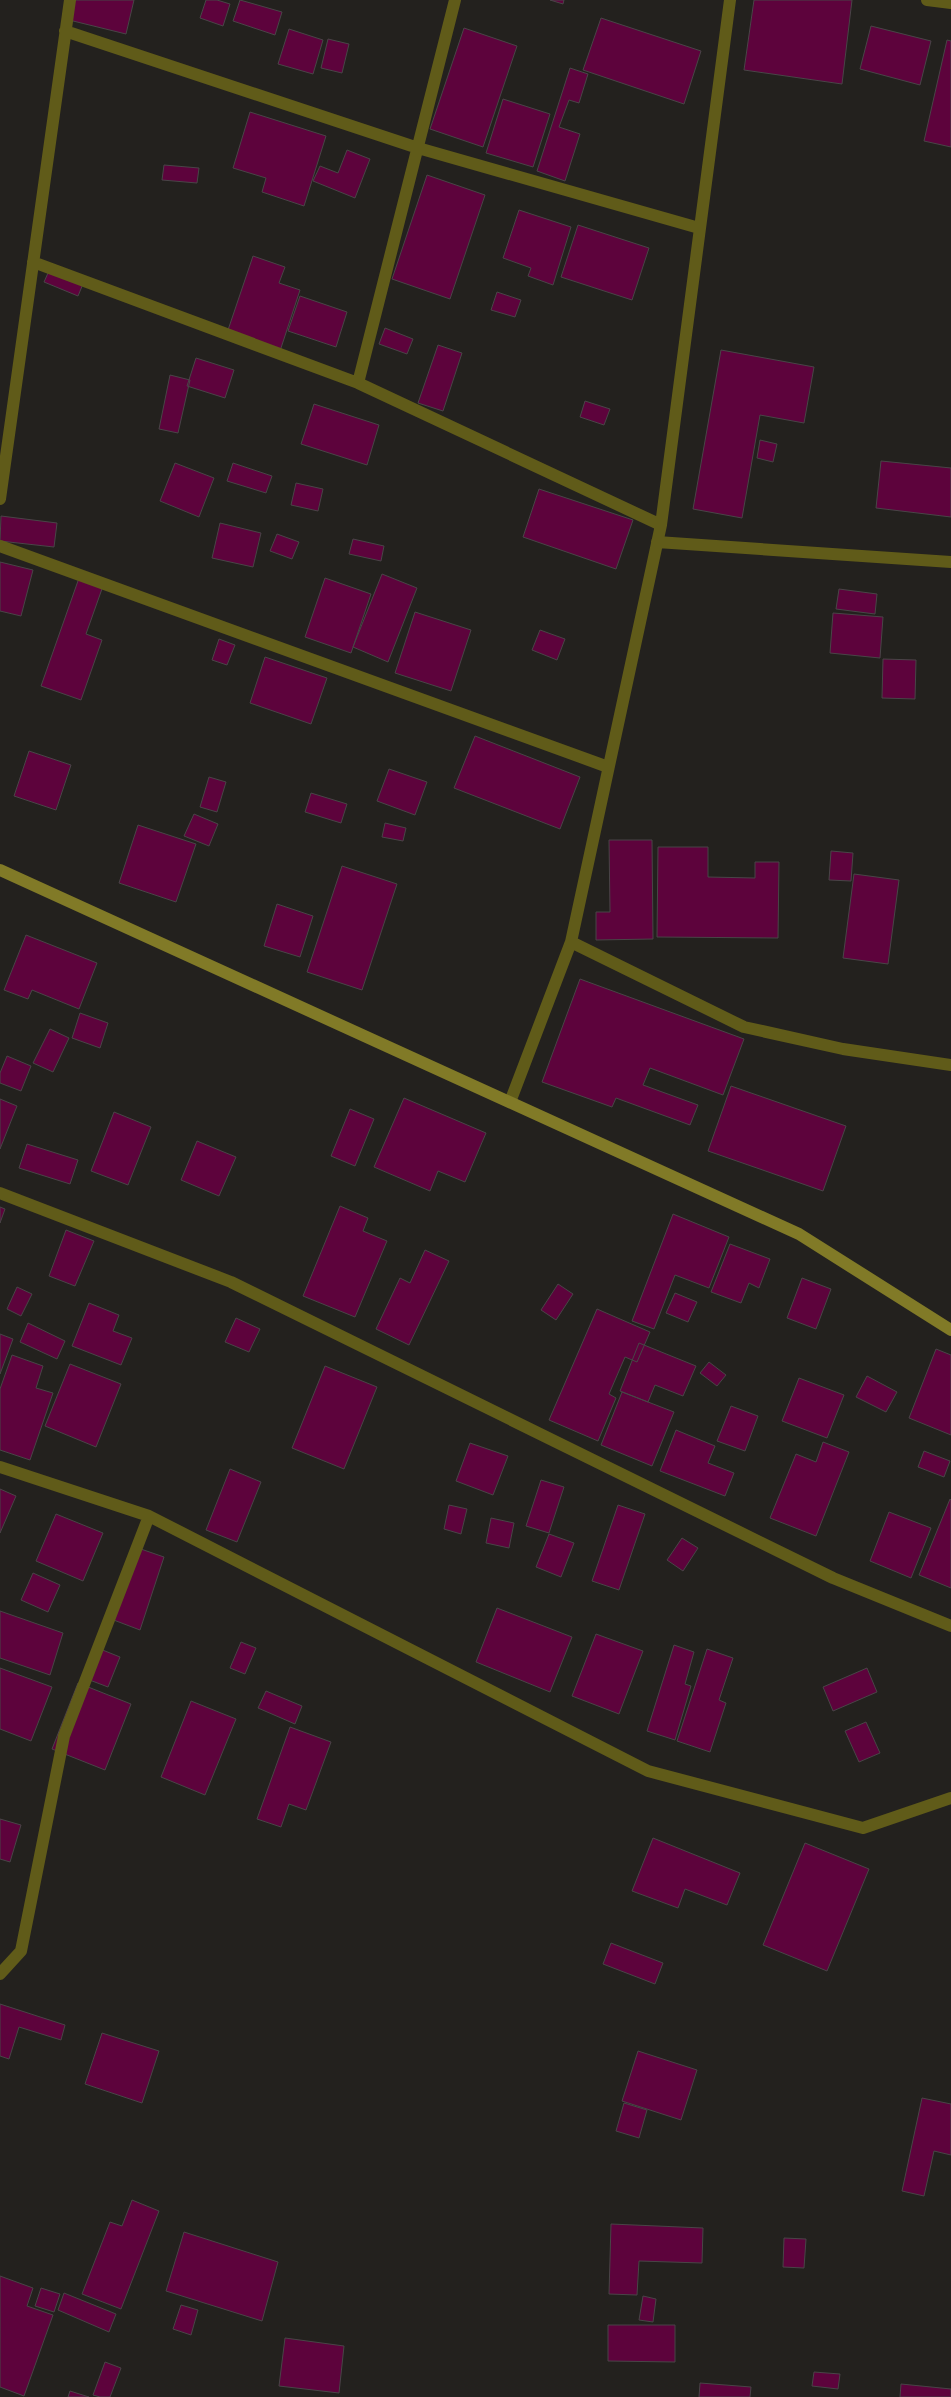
<svg xmlns="http://www.w3.org/2000/svg" width="951" height="2397" font-family="Figtree,sans-serif">
	<style>
		.building { fill: #5d033c; stroke: #494547 }
		.lines { fill: none; stroke-linecap: round; stroke-linejoin: round }
		.street { stroke: #605b19; stroke-width: 12 }
		.secondary { stroke: #817a27; stroke-width: 12 }
	</style>
	<rect width="100%" height="100%" fill="#23211e"/>
	<!-- building -->
	<path class="building" d="M70 0H134L126 34 65 19Z
		M206 0H217L230 4 223 26 200 18Z
		M240 0 282 12 275 35 233 21Z
		M550 0H564L563 4Z
		M754 0H852L842 84 744 70Z
		M601 18 701 51 684 104 583 70Z
		M871 26 931 41 920 85 860 69Z
		M464 28 517 46 483 147 430 129Z
		M289 29 323 40 313 74 278 64Z
		M328 39 349 44 342 73 321 68Z
		M947 40 951 41V147L924 141Z
		M570 68 588 74 579 103 569 100 559 127 580 134 565 181 537 171Z
		M503 99 550 114 533 167 486 153Z
		M250 112 326 136 304 206 262 192 266 178 233 168Z
		M347 150 370 159 355 198 313 181 320 166 338 173Z
		M164 165 199 168 197 183 162 180Z
		M427 175 485 195 450 299 392 279Z
		M519 210 571 227 553 285 528 276 531 268 503 258Z
		M578 225 649 248 632 300 561 277Z
		M253 256 285 267 279 283 300 290 280 351 227 333Z
		M52 264 85 279 78 296 44 282Z
		M497 292 521 300 515 317 491 310Z
		M300 296 347 312 336 347 288 331Z
		M385 328 413 339 407 354 379 344Z
		M438 345 462 353 443 411 418 403Z
		M721 350 814 367 804 423 760 415 742 518 693 509Z
		M196 358 234 370 225 398 187 386Z
		M170 375 190 380 178 433 159 429Z
		M585 401 610 409 604 425 580 417Z
		M314 404 379 425 367 465 301 444Z
		M760 440 777 444 773 462 757 458Z
		M881 461 951 468V517L876 508Z
		M175 463 214 478 199 517 160 501Z
		M233 463 272 476 266 493 227 481Z
		M296 483 323 489 318 511 291 505Z
		M539 489 633 520 616 569 523 537Z
		M1 516 57 523 54 547 0 541Z
		M220 523 261 533 253 567 212 558Z
		M277 534 299 542 292 559 270 551Z
		M353 539 384 546 381 561 349 554Z
		M0 562 33 570 21 616 0 611Z
		M382 574 417 588 388 662 353 647Z
		M79 578 103 586 86 634 102 640 81 700 41 686Z
		M325 578 371 594 351 653 305 637Z
		M839 589 877 594 875 614 836 609Z
		M415 612 471 630 451 691 395 673Z
		M833 613 883 617 880 658 830 653Z
		M540 630 565 639 557 660 532 650Z
		M219 639 235 645 227 665 212 660Z
		M265 657 327 678 311 724 250 703Z
		M883 659 916 660 915 699 882 698Z
		M475 736 580 777 560 829 454 788Z
		M29 751 71 765 56 810 14 796Z
		M389 769 427 782 415 815 377 801Z
		M209 777 226 782 217 812 200 807Z
		M311 793 347 804 341 823 305 812Z
		M194 814 218 824 209 846 184 836Z
		M385 823 406 828 403 841 382 837Z
		M138 825 196 844 176 902 119 883Z
		M609 840H652L653 939 596 940V912H610Z
		M658 847H708V877L755 878V862H779L778 938 657 937Z
		M831 851 853 853 851 881 829 880Z
		M342 866 397 884 362 990 307 972Z
		M854 874 899 880 888 964 843 958Z
		M277 904 313 916 300 957 264 946Z
		M26 935 97 963 79 1009 32 990 28 999 4 990Z
		M580 979 744 1039 723 1095 650 1068 643 1085 698 1105 690 1125 616 1098 612 1107 542 1082Z
		M80 1013 108 1023 100 1048 72 1038Z
		M50 1029 69 1038 53 1072 33 1063Z
		M7 1056 31 1066 21 1091 0 1083V1073Z
		M731 1086 846 1126 823 1191 708 1151Z
		M404 1098 486 1133 465 1182 438 1171 430 1191 374 1167Z
		M0 1099 17 1106 0 1149Z
		M350 1109 374 1119 355 1166 331 1156Z
		M114 1112 151 1127 128 1185 91 1171Z
		M197 1141 236 1157 219 1196 181 1180Z
		M27 1144 78 1160 70 1184 19 1168Z
		M340 1206 368 1218 363 1231 387 1241 355 1317 303 1296Z
		M0 1207 5 1209 0 1223Z
		M673 1214 729 1237 709 1288 675 1275 654 1329 632 1321Z
		M66 1230 94 1241 75 1286 49 1276Z
		M730 1244 770 1259 759 1288 749 1283 741 1303 711 1292Z
		M425 1250 449 1261 409 1345 376 1329 400 1278 410 1283Z
		M802 1278 831 1289 816 1329 787 1318Z
		M558 1284 573 1294 556 1320 541 1310Z
		M17 1287 32 1294 21 1316 7 1309Z
		M675 1293 697 1302 688 1322 666 1313Z
		M89 1303 119 1315 113 1331 132 1338 121 1365 72 1346Z
		M597 1309 650 1332 637 1362 625 1357 609 1394 616 1398 598 1441 549 1420Z
		M236 1318 260 1329 249 1352 225 1342Z
		M28 1323 65 1341 57 1359 20 1342Z
		M0 1334 13 1339 0 1374Z
		M639 1343 696 1366 683 1396 655 1385 648 1402 620 1391Z
		M936 1349 951 1355V1435L909 1418Z
		M12 1355 43 1366 36 1388 53 1393 30 1460 0 1450V1389Z
		M709 1362 726 1375 717 1386 700 1373Z
		M70 1364 121 1384 96 1447 45 1426Z
		M325 1366 377 1387 344 1469 292 1448Z
		M867 1376 897 1392 886 1412 856 1397Z
		M799 1378 844 1395 827 1438 782 1421Z
		M622 1392 674 1412 652 1466 601 1445Z
		M731 1406 758 1416 745 1451 717 1441Z
		M676 1430 715 1446 708 1463 734 1473 725 1496 660 1471Z
		M823 1442 849 1452 816 1536 770 1518 796 1454 816 1462Z
		M470 1443 508 1456 493 1495 456 1481Z
		M924 1451 950 1461 944 1477 918 1467Z
		M230 1469 261 1482 237 1542 206 1530Z
		M541 1480 564 1487 549 1533 526 1526Z
		M0 1489 16 1496 0 1533Z
		M950 1499 951 1500V1588L919 1575Z
		M449 1505 467 1509 461 1534 444 1529Z
		M618 1505 645 1514 619 1590 592 1581Z
		M889 1512 931 1528 911 1578 870 1561Z
		M56 1514 103 1533 83 1581 36 1561Z
		M491 1518 514 1523 509 1548 486 1543Z
		M549 1534 574 1543 561 1577 536 1567Z
		M682 1538 698 1548 683 1571 667 1560Z
		M135 1547 164 1557 140 1630 111 1619Z
		M33 1573 60 1585 48 1612 21 1600Z
		M497 1608 572 1637 550 1692 476 1662Z
		M0 1611 63 1633 50 1675 0 1658Z
		M596 1634 643 1651 619 1714 572 1696Z
		M241 1642 256 1648 245 1674 230 1668Z
		M674 1645 694 1652 685 1684 691 1686 675 1740 647 1731Z
		M100 1649 120 1657 108 1687 87 1679Z
		M707 1649 733 1658 719 1700 726 1703 710 1752 677 1741Z
		M0 1668 52 1687 31 1741 0 1729Z
		M867 1668 877 1692 833 1711 823 1687Z
		M78 1683 131 1704 105 1770 52 1749Z
		M266 1691 302 1706 295 1724 258 1708Z
		M191 1701 236 1719 205 1795 161 1777Z
		M866 1722 880 1753 859 1762 845 1731Z
		M290 1727 331 1742 306 1810 289 1804 281 1827 257 1819Z
		M0 1819 21 1825 10 1862 0 1859Z
		M653 1838 740 1873 727 1905 685 1889 678 1908 632 1891Z
		M805 1843 869 1869 827 1971 763 1945Z
		M611 1943 663 1963 655 1984 603 1964Z
		M0 2004 65 2025 61 2040 19 2027 9 2059 0 2056Z
		M102 2033 159 2051 142 2103 85 2084Z
		M638 2051 697 2070 681 2120 622 2101Z
		M922 2098 951 2104V2155L934 2151 924 2196 902 2191Z
		M624 2103 647 2110 639 2138 616 2131Z
		M132 2200 159 2211 121 2309 82 2294 110 2222 122 2226Z
		M611 2224 703 2228 702 2263 639 2261 637 2295 609 2294Z
		M184 2232 278 2262 262 2321 166 2291Z
		M784 2238 806 2239 804 2268 783 2267Z
		M0 2276 33 2288 27 2306 53 2315 24 2396 0 2387Z
		M41 2288 60 2294 54 2312 35 2306Z
		M64 2293 116 2314 109 2332 58 2310Z
		M643 2296 656 2299 653 2322 639 2320Z
		M181 2305 198 2310 191 2335 173 2329Z
		M608 2325H675V2362L608 2361Z
		M285 2338 344 2346 339 2393 279 2386Z
		M105 2362 121 2368 110 2397H100L93 2395Z
		M814 2372 840 2374 838 2389 812 2386Z
		M700 2383 751 2387 750 2397H699Z
		M901 2384 951 2389V2397H900Z
		M70 2391 89 2397H68Z"/>
	<g class="lines">
		<!-- street -->
		<path class="street" d="M927 0 951 3
			M65 31 418 148 699 228
			M33 262 358 383 661 525
			M358 383 455 0
			M0 499 70 0
			M657 542 951 562
			M0 546 608 767
			M571 942 744 1027 843 1049 951 1065
			M510 1102 571 942 661 525 730 0
			M0 1193 231 1282 833 1578 951 1626
			M0 1467 149 1516 648 1771 863 1828 951 1798
			M0 1974 21 1951 64 1736 149 1516"/>
		<!-- secondary -->
		<path class="secondary" d="M0 870 799 1234 951 1330"/>
	</g>
</svg>
